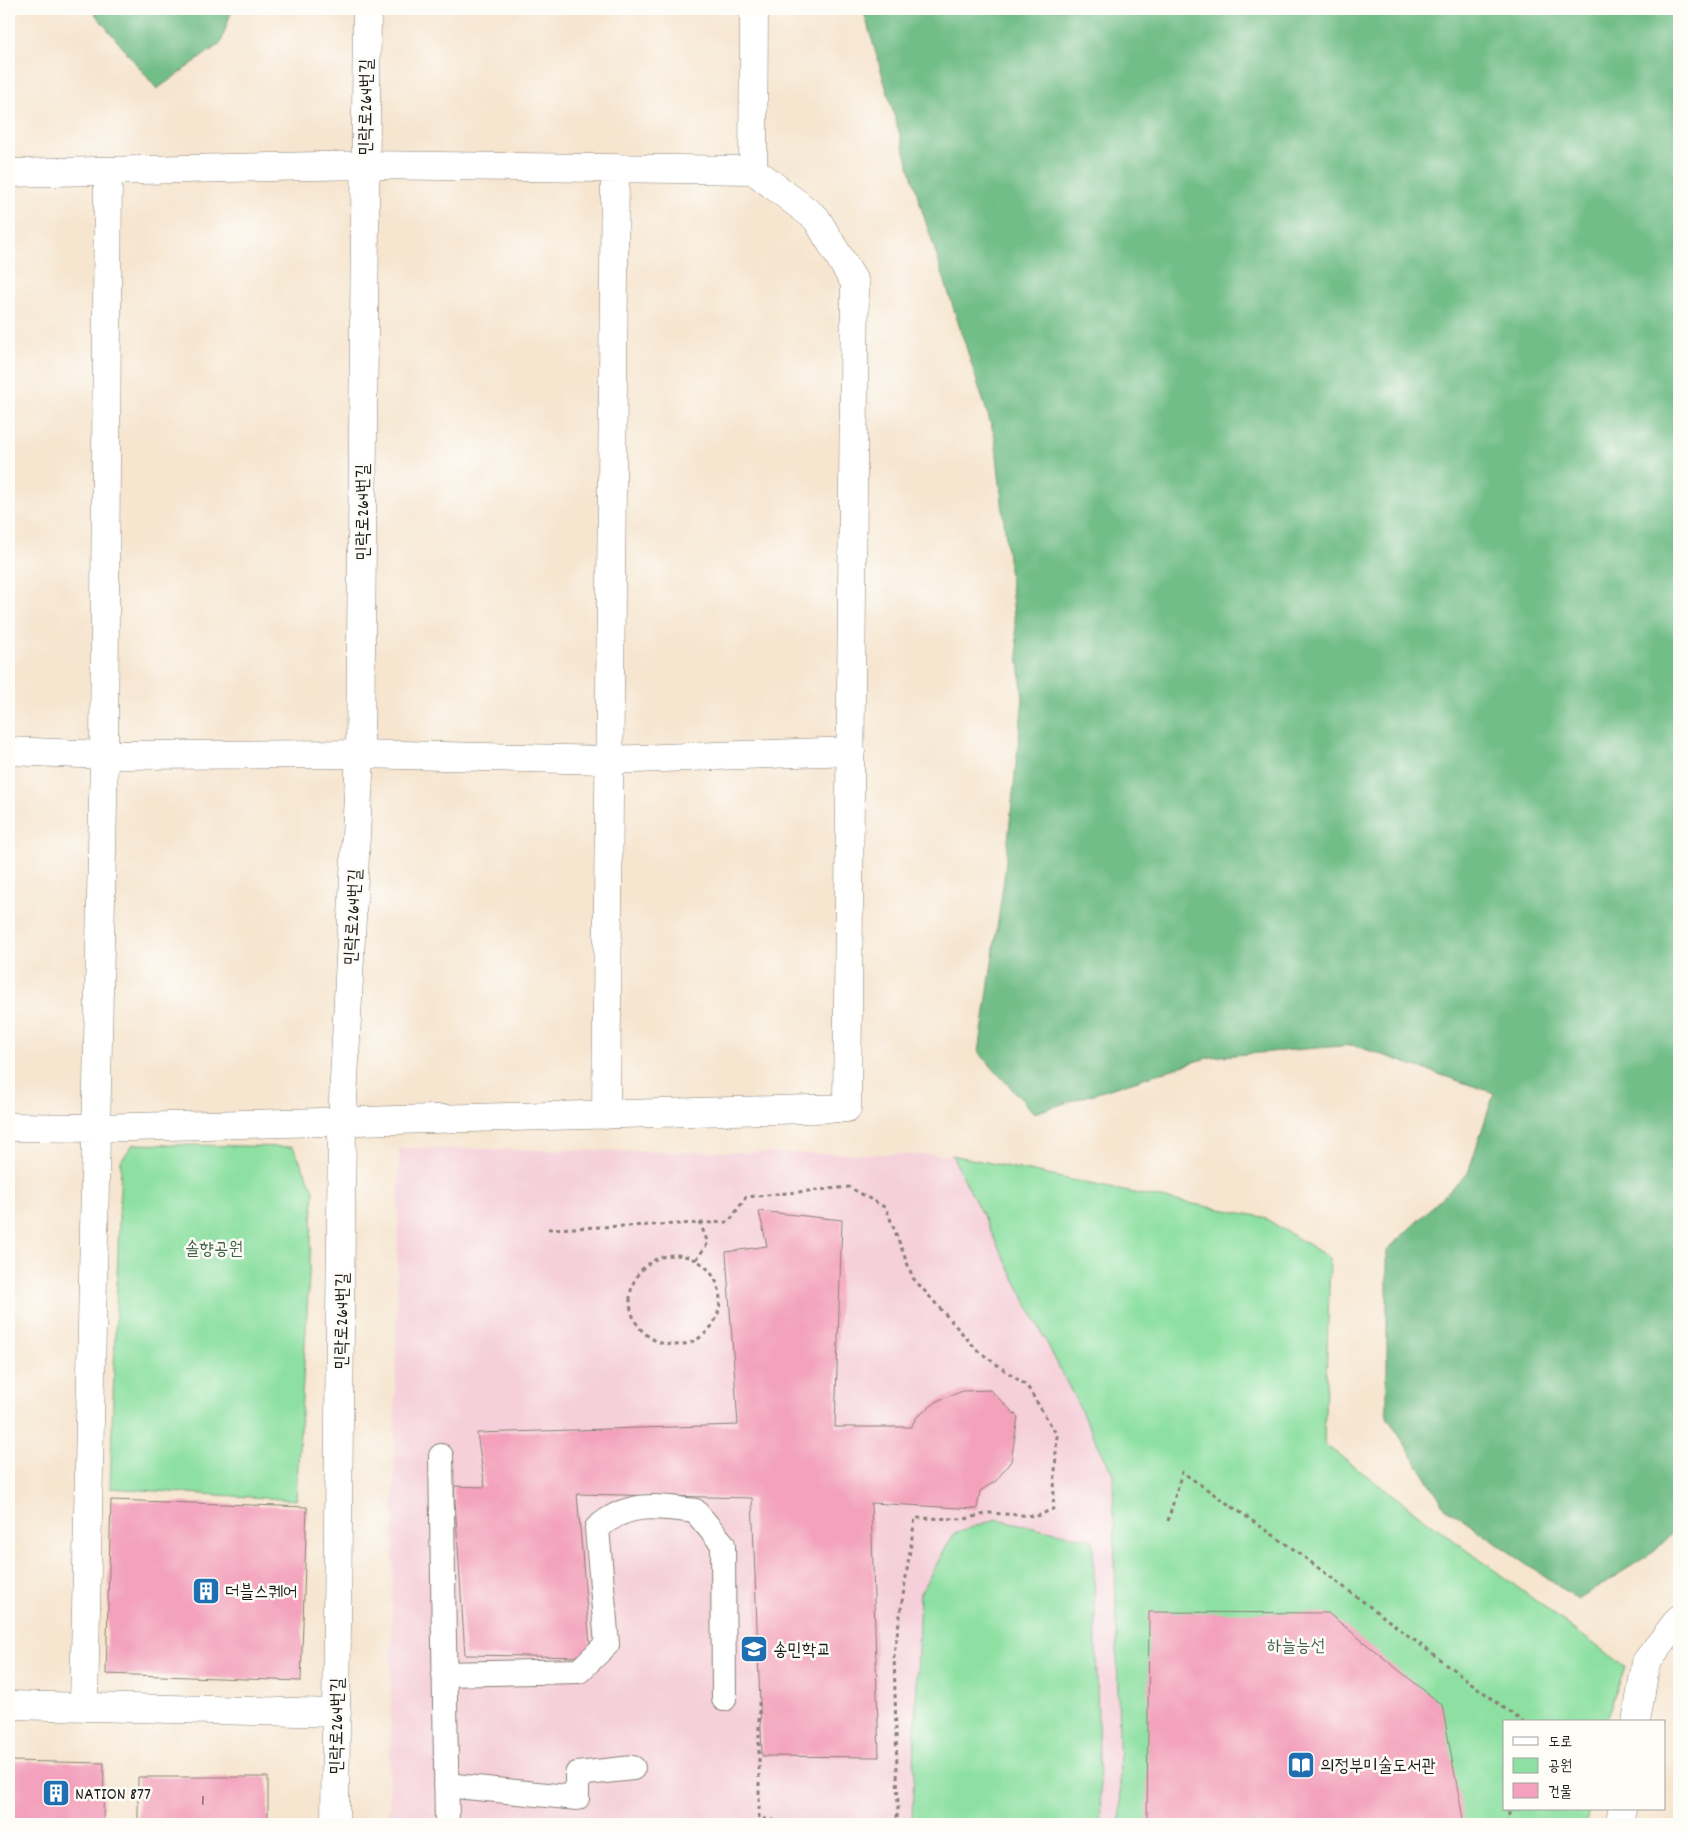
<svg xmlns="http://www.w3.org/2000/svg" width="1688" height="1833" font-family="Dekko,'Poor Story',sans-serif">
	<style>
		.built { fill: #f5cfd9 }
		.green { fill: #8de0a2; stroke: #547e5f }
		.forest { fill: #72be88; stroke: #476d52 }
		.building { fill: #f3a1bc }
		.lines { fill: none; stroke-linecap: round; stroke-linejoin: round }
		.lane-casing { stroke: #898076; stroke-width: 26 }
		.street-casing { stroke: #898076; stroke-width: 29 }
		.path { stroke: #898076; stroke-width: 3; stroke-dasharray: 4 4; stroke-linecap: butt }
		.lane { stroke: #fff; stroke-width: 24 }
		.street { stroke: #fff; stroke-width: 28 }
		.labels { text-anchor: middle; stroke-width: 5; stroke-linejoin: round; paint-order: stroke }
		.number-label { font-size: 15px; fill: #523d44 }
		.street-label { font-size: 18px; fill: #1c1c1c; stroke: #fdfcf7 }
		.park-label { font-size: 18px; fill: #44614b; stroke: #fdfcf7 }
		.poi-label { font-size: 18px; fill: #1c1c1c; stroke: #fdfcf7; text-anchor: start }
	</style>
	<rect width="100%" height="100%" fill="#fdfcf7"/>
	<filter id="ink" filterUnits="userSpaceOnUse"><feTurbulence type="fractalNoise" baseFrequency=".02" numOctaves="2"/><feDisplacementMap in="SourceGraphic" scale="10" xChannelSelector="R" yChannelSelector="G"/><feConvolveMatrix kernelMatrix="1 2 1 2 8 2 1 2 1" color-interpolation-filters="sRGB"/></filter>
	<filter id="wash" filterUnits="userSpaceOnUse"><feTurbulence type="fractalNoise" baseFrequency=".0096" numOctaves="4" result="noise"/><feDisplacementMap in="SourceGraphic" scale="20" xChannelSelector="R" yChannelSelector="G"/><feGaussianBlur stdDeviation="1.12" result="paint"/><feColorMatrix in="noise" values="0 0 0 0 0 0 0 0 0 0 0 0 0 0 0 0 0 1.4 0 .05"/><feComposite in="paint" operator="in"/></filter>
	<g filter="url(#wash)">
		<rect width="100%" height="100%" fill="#f6e5cf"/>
		<!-- built -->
		<path class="built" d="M399 1148 952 1155 1113 1474 1121 1824H389Z"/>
		<!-- green -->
		<path class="green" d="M133 1144 293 1147 314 1190 296 1500 110 1488 121 1161Z
			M952 1155 1129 1192 1263 1217 1330 1258 1324 1444 1625 1667 1605 1722H1504V1809H1589L1586 1824H1121L1113 1474Z
			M996 1519 1093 1540 1101 1824H912L920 1593 954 1534Z"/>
		<!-- forest -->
		<path class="forest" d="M91 9H232L221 43 157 89Z
			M863 9H1679V1526L1655 1551 1578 1600 1446 1508 1387 1417V1250L1468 1173 1494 1093 1353 1045 1210 1057 1034 1113 979 1053 1004 879 1023 699 995 437 922 210Z"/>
		<g id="blocks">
			<!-- building -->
			<path class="building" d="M759 1211 842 1220 835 1427H911L917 1417 939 1400 963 1391 990 1390 1018 1417 1011 1461 996 1481 980 1491 977 1509 871 1503 879 1757 762 1756 752 1498 577 1494 591 1657 465 1655 454 1486 485 1487 477 1433 738 1425 726 1252 767 1246Z
				M111 1500 307 1507 301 1681 106 1674Z
				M1149 1612 1328 1613 1442 1705 1464 1824H1147Z
				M9 1761 104 1763 103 1824H9Z
				M138 1777H268V1824H138Z"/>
		</g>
	</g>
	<g filter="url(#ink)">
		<use href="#blocks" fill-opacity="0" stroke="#898076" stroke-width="1"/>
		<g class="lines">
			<!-- lane casing -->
			<g class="lane-casing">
				<path id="lane" d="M441 1456 447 1824
					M444 1674 579 1671 607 1644 597 1528C628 1501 656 1506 695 1511L723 1544 724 1699
					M446 1785 577 1798V1774L633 1768"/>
			</g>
			<!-- street casing -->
			<g class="street-casing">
				<path id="street" d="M753 170 754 9
					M9 173 364 165 753 170 816 218 855 283 847 1108 95 1128 9 1127
					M9 751 104 755 360 754 608 760 851 751
					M606 1115 615 168
					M9 1705 337 1713
					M84 1705 104 755 108 171
					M1636 1722 1646 1662 1679 1619
					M335 1824 342 1121 360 754 367 9
					M1620 1824 1622 1809"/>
			</g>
			<!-- path -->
			<path class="path" d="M548 1229 729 1222 746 1197 849 1187 886 1208 913 1278 978 1351 1027 1386 1057 1435 1053 1509 1037 1516 989 1513 965 1519 915 1518 894 1654 898 1810 896 1824
				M630 1300a45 45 0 1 1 90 0a45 45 0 1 1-90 0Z
				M696 1260 708 1243 700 1223
				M1168 1521 1182 1472 1296 1551 1523 1722
				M759 1702V1818L799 1824
				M1507 1824 1510 1809"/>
			<!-- lane -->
			<use href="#lane" class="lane"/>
			<!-- street -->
			<use href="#street" class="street"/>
		</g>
	</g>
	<!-- icons -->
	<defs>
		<g id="building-square" transform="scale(1.4375)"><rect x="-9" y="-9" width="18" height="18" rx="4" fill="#1f6fb2" stroke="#fdfcf7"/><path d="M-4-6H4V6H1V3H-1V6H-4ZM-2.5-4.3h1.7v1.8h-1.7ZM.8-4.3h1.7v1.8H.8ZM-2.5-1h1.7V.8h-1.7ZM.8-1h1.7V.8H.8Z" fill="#fff"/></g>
		<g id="school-square" transform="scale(1.4375)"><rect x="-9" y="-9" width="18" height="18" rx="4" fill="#1f6fb2" stroke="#fdfcf7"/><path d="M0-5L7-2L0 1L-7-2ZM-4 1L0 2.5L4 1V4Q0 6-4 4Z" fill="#fff"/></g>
		<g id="library-square" transform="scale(1.4375)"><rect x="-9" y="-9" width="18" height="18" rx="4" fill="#1f6fb2" stroke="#fdfcf7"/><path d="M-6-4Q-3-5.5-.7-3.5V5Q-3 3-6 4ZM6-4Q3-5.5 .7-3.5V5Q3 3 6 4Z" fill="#fff"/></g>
	</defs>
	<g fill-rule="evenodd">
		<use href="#building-square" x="206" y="1591"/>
		<use href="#school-square" x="754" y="1649"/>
		<use href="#library-square" x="1301" y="1765"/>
		<use href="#building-square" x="56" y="1793"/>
	</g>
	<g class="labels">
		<!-- number labels -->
		<g class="number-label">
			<text x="203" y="1805">1</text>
		</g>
		<!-- street labels -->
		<g class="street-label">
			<text transform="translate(365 107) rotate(-89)" y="6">민락로264번길</text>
			<text transform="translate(362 512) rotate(-90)" y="6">민락로264번길</text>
			<text transform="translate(352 917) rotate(-87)" y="6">민락로264번길</text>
			<text transform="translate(341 1321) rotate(-89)" y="6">민락로264번길</text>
			<text transform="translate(336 1726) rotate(-89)" y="6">민락로264번길</text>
		</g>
		<!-- park labels -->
		<g class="park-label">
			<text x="214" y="1254">솔향공원</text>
			<text x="1296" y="1651">하늘능선</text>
		</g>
		<!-- poi labels -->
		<g class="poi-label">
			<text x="225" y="1597">더블스퀘어</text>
			<text x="773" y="1655">송민학교</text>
			<text x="1320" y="1771">의정부미술도서관</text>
			<text x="75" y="1799">NATION 877</text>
		</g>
	</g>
	<!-- margin -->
	<rect width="1688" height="1833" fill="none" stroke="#fdfcf7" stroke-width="30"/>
	<!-- legend -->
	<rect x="1503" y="1720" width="162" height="90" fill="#fdfcf7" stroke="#a3a29f"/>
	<rect x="1513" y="1737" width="25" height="8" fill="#ffffff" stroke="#a3a29f"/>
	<text x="1548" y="1746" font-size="15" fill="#1c1c1c">도로</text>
	<rect x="1513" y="1758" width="25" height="15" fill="#8de0a2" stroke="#a3a29f"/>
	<text x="1548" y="1770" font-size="15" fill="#1c1c1c">공원</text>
	<rect x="1513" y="1783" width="25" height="15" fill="#f3a1bc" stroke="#a3a29f"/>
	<text x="1548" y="1796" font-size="15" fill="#1c1c1c">건물</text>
</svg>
